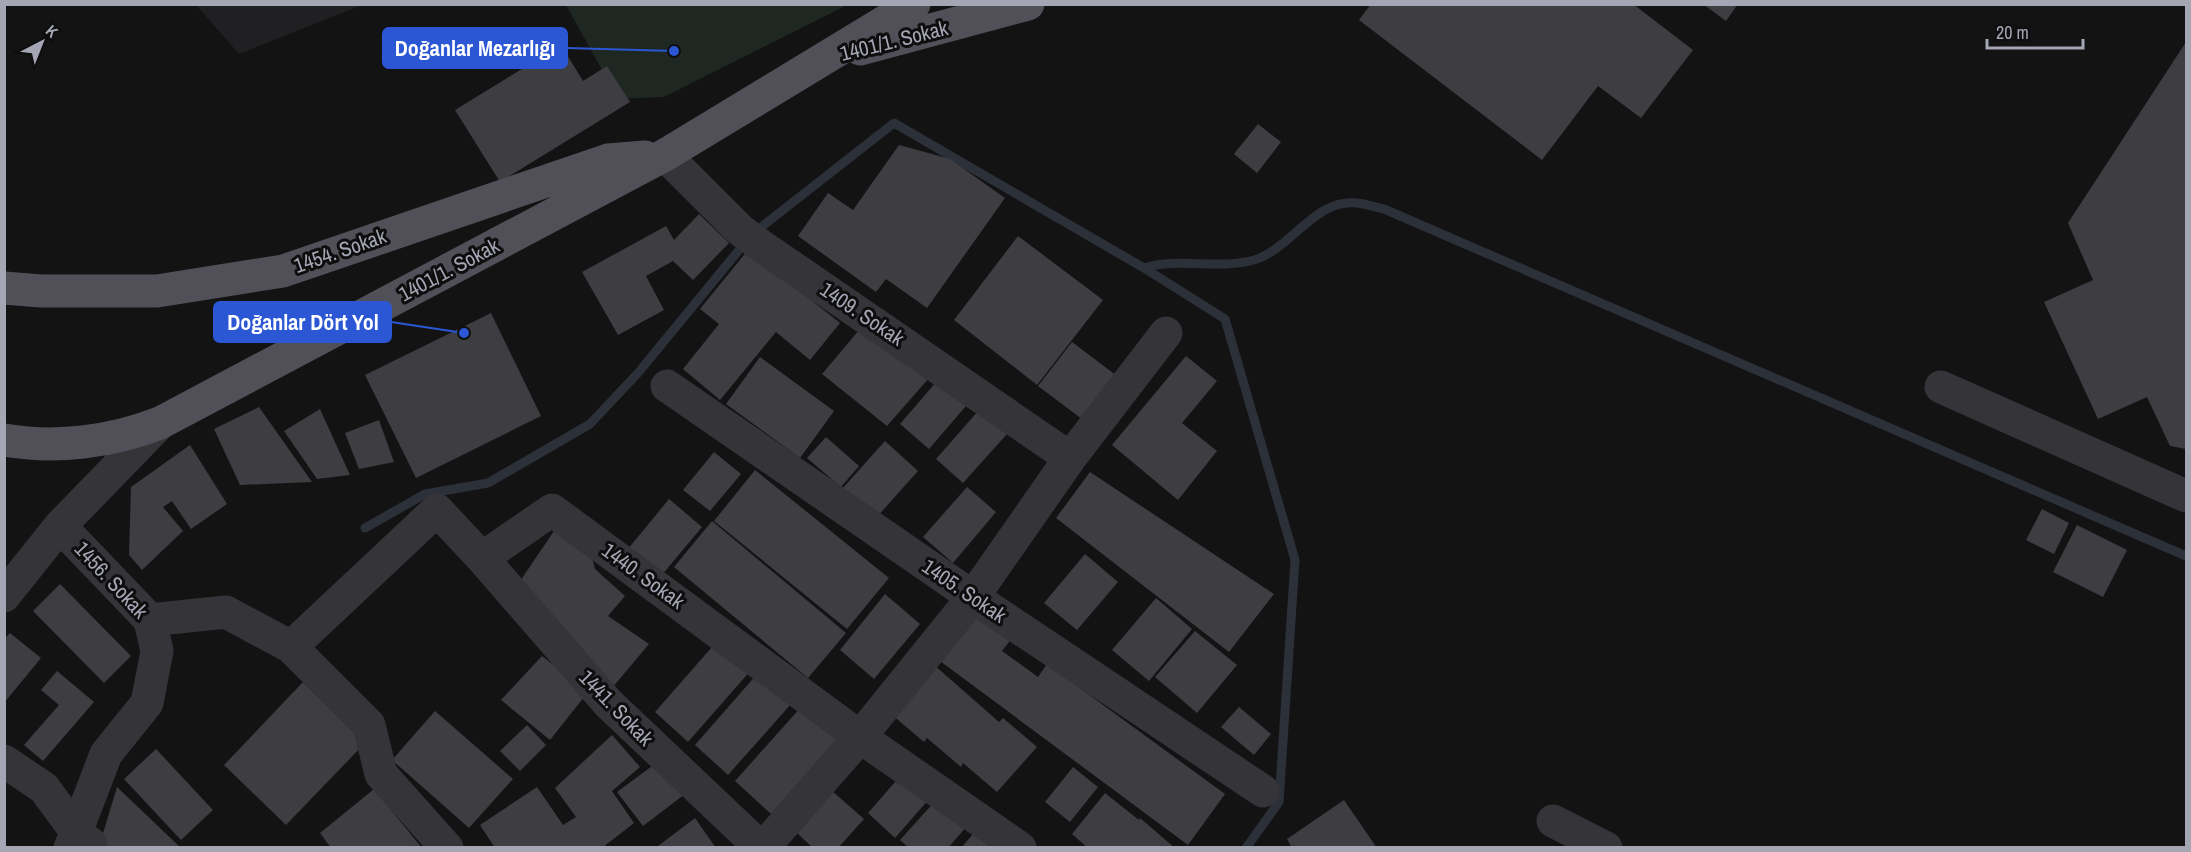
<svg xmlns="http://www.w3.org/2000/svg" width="2191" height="852" font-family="'Archivo Narrow',sans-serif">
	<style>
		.built { fill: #201f21 }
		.green { fill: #1f2722 }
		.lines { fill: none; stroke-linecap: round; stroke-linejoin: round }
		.stream { stroke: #2c3039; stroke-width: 9 }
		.building { fill: #3e3d41 }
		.minor { stroke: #353439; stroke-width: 33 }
		.major { stroke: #515058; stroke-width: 33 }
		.labels { text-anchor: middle; stroke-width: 6; stroke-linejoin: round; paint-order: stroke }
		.street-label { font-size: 21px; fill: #a5a6b4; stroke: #0e0e0f }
		.leader { fill: none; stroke: #2b57d4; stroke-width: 2 }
		.callout-dot { fill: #2b57d4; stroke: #0e0e0f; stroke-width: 2 }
		.callout { fill: #2b57d4; stroke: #2b57d4; stroke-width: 2 }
		.callout-label { font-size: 22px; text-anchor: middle; font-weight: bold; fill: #fff }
	</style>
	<rect width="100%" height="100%" fill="#131314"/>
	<!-- built -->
	<path class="built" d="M196 5H362L239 54Z"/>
	<!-- green -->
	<path class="green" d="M566 5H847L664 97 618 99Z"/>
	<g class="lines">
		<!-- stream -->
		<path class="stream" d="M760 228 894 123 1144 268 1225 319 1295 560 1279 802 1246 848
			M1144 268C1179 257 1218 270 1254 260 1291 249 1315 198 1357 203 1366 204 1375 207 1384 209L2186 556
			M365 528 425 494 488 483 590 424 638 373 739 250"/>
	</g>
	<!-- building -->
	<path class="building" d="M1371 4H1633L1693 50 1641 118 1598 86 1542 160 1359 20Z
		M1703 4H1738L1726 21Z
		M2186 42V449L2170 446 2147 397 2098 419 2044 302 2093 280 2068 223Z
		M561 45 583 81 607 66 630 102 500 182 455 110Z
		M1258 124 1281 142 1257 173 1234 154Z
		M899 145 950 159 1005 198 927 308 886 279 876 292 798 236 828 193 853 210Z
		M699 214 729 243 693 280 673 261 646 276 664 310 618 335 582 272 666 226 674 240Z
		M1018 236 1103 300 1037 385 954 320Z
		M748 250 840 323 810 360 776 332 720 400 683 369 719 324 700 309Z
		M491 313 541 416 416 478 365 375Z
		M865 323 929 378 887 426 822 374Z
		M1072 342 1121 379 1082 419 1038 386Z
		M1186 356 1217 381 1182 423 1217 451 1178 500 1112 445Z
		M760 357 834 411 800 458 726 404Z
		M937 381 966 406 929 449 900 424Z
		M259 407 312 482 240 485 214 429Z
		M320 409 350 475 317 479 284 431Z
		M979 410 1007 434 963 483 936 459Z
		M379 420 394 462 359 469 345 433Z
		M826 437 859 466 841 487 807 458Z
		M885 441 918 471 875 519 842 489Z
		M190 445 227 504 191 529 172 501 163 507 183 531 142 570 129 555 131 487Z
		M714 452 741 474 710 511 683 490Z
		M755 470 889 578 847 629 714 521Z
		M1090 472 1274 594 1229 652 1056 518Z
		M967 487 996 512 953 563 923 537Z
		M669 499 702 527 661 576 628 549Z
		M2042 509 2069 523 2054 554 2026 540Z
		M712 521 846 633 808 678 674 567Z
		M2077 525 2127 550 2103 597 2053 572Z
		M556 528 591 554 595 569 625 596 608 616 649 644 612 688 516 587Z
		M1085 554 1118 582 1077 630 1044 603Z
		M60 584 131 656 104 683 33 611Z
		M885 594 920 624 874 679 840 650Z
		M1156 598 1192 629 1149 681 1112 650Z
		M977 612 1012 638 1002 651 1038 677 1047 664 1225 794 1188 845 940 661Z
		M1195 631 1237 665 1197 713 1155 677Z
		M10 633 41 658 4 703V639Z
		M719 639 752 669 688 742 655 712Z
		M542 656 588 692 550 740 501 700Z
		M933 664 999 722 1003 718 1037 747 997 792 963 763 961 767 927 738 924 742 891 714Z
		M57 671 94 702 43 761 24 745 59 705 41 690Z
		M758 673 792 703 728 775 695 745Z
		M303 682 365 743 286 825 224 765Z
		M802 706 838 738 771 814 735 781Z
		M1239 707 1271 734 1254 755 1221 727Z
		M435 711 513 779 469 828 392 760Z
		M527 725 546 745 520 771 500 751Z
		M612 735 640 767 612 791 634 823 602 848H495L480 825 537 787 563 825 576 817 555 788Z
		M156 749 213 810 181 840 124 779Z
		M659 761 685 794 643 826 617 792Z
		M1073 767 1098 787 1070 822 1045 802Z
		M902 774 930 798 895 838 868 813Z
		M117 787 181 848H109L101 840Z
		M374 789 422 848H331L320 833Z
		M831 790 864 819 838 848H813L795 831Z
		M1105 793 1139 820 1140 818 1175 848H1088L1072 834Z
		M937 799 967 826 948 848H909L900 840Z
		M1344 800 1377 848H1292L1287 839Z
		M695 818 716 848H655L662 843Z
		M979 827 1002 848H961Z"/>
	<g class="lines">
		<!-- minor -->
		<path class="minor" d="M665 155 739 229 760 245 1070 458 973 597 860 737 763 848
			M667 386 973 597 1263 791
			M1941 387 2186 496
			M1070 458 1166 333
			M60 526 150 620 157 651 147 703 106 754 70 848
			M482 558 608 703 761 848
			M4 596 60 526 160 423
			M150 620 226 612 291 647 369 725 381 774 447 848
			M291 647 437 510 482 558 552 510 860 737 1020 848
			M4 761 44 788 77 833 91 844
			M1553 821 1606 848"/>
		<!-- major -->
		<path class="major" d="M860 49 1028 4
			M4 288 41 291H157L283 271 608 160 645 157
			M4 440C56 449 111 442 160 423L665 155 914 4"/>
	</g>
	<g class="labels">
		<!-- street labels -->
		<g class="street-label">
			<text transform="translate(894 41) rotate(-14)" y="7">1401/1. Sokak</text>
			<text transform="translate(340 251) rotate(-19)" y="7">1454. Sokak</text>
			<text transform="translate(449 270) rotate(-28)" y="7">1401/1. Sokak</text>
			<text transform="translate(862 314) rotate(34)" y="7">1409. Sokak</text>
			<text transform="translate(643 576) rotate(36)" y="7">1440. Sokak</text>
			<text transform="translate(111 580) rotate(47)" y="7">1456. Sokak</text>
			<text transform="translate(964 591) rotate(34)" y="7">1405. Sokak</text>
			<text transform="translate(616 708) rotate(46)" y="7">1441. Sokak</text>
		</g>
	</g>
	<!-- callouts -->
	<path class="leader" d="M674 51L567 48M464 333L391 322"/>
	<g class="callout-dot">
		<circle cx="674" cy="51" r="6"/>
		<circle cx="464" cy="333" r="6"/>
	</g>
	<g class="callout">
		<rect x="383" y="28" width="184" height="40" rx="6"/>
		<rect x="214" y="302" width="177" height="40" rx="6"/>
	</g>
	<g class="callout-label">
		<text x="475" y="56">Doğanlar Mezarlığı</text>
		<text x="303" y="330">Doğanlar Dört Yol</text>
	</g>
	<!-- border -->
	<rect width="2191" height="852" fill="none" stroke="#a5a6b4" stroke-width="12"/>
	<!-- north arrow -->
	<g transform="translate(42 42) rotate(42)" stroke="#0e0e0f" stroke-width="4.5" paint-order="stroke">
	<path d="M0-4.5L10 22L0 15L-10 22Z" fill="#a5a6b4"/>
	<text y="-9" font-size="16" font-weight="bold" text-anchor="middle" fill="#a5a6b4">K</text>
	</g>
	<!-- scale -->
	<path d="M1987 39v9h96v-9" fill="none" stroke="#a5a6b4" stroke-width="3"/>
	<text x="1996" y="39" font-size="18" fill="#a5a6b4" stroke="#0e0e0f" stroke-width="4.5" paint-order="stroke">20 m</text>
</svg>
